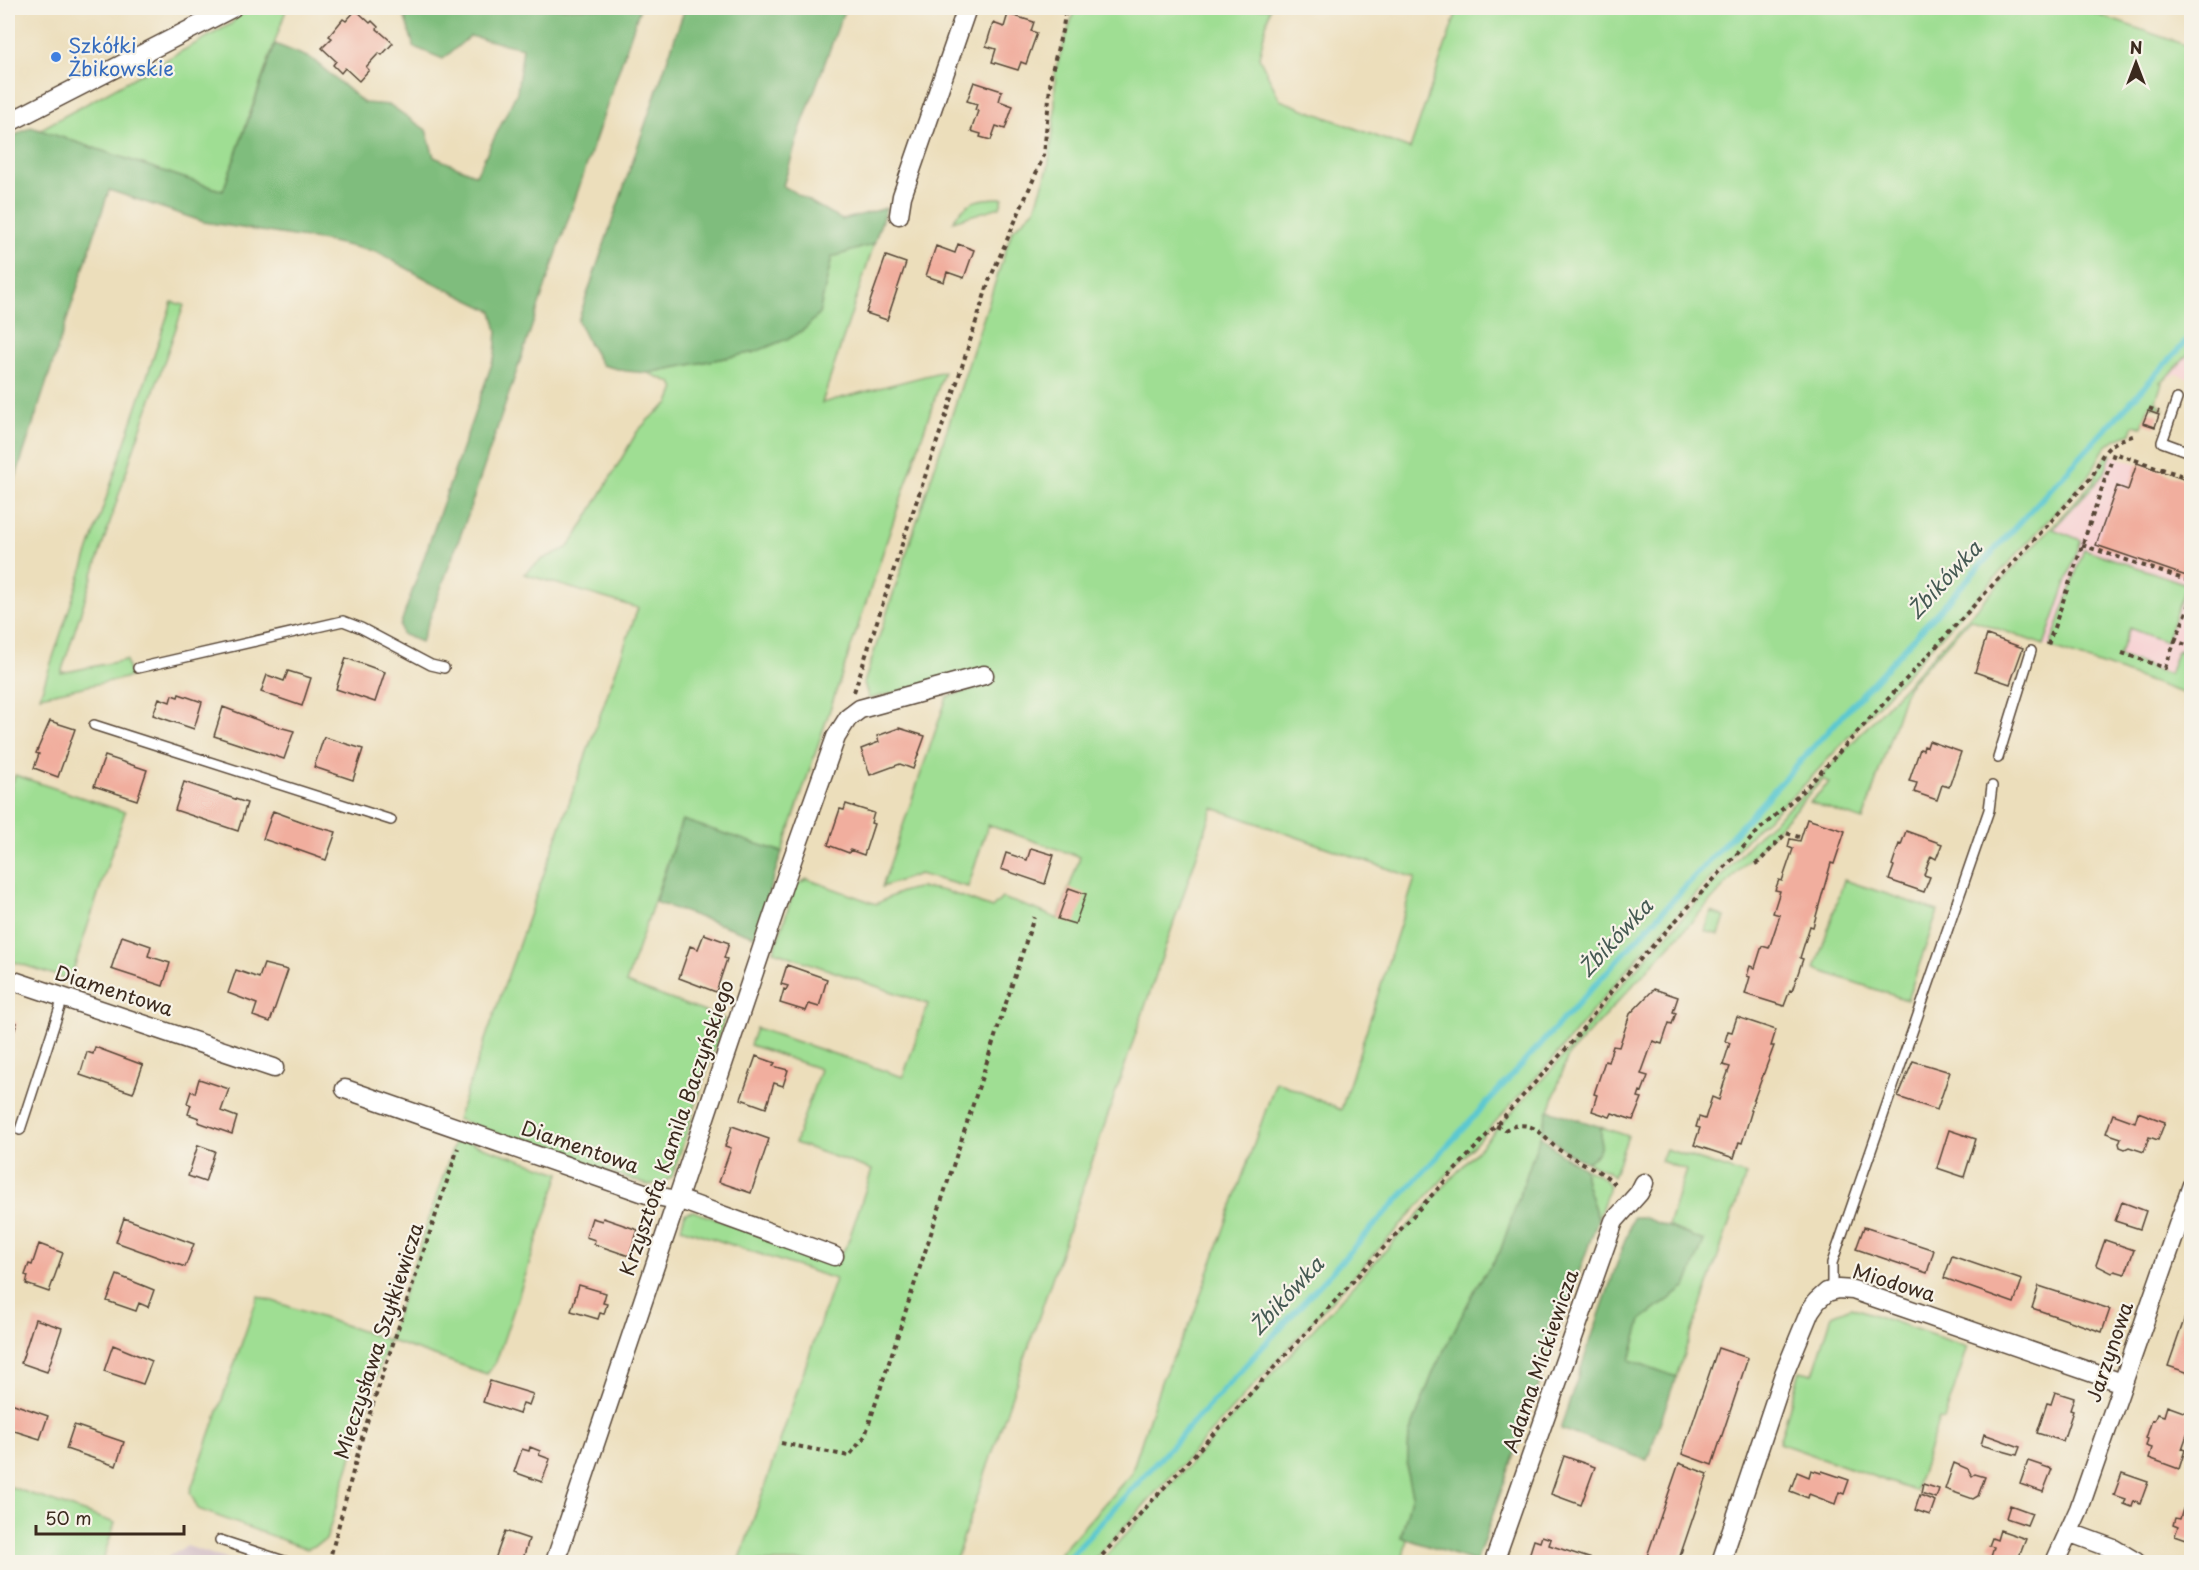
<svg xmlns="http://www.w3.org/2000/svg" width="2199" height="1570" font-family="'Playpen Sans',sans-serif">
	<style>
		.built { fill: #f7cfd2 }
		.industrial { fill: #d2bdc6 }
		.green { fill: #9fde93; stroke: #6d8458; stroke-width: 1.5 }
		.forest { fill: #7fbd7d; stroke: #5d744e; stroke-width: 1.5 }
		.lines { fill: none; stroke-linecap: round; stroke-linejoin: round }
		.stream { stroke: #5bc8d0; stroke-width: 6 }
		.building { fill: #f1ae9e }
		.lane-casing { stroke: #564536; stroke-width: 12 }
		.street-casing { stroke: #564536; stroke-width: 21 }
		.path { stroke: #564536; stroke-width: 4; stroke-dasharray: 4.5 4.5; stroke-linecap: butt }
		.lane { stroke: #fff; stroke-width: 9 }
		.street { stroke: #fff; stroke-width: 18 }
		.shop-dot { fill: #3f7fe0; stroke: #f7f3e8; stroke-width: 2 }
		.labels { text-anchor: middle; stroke-width: 4.5; stroke-linejoin: round; paint-order: stroke }
		.shop-label { font-size: 20px; fill: #366cbe; stroke: #f7f3e8; text-anchor: start }
		.street-label { font-size: 20px; fill: #3b2a1e; stroke: #f7f3e8 }
		.water-label { font-size: 21px; font-style: italic; fill: #455953; stroke: #f7f3e8 }
	</style>
	<rect width="100%" height="100%" fill="#f7f3e8"/>
	<filter id="ink" filterUnits="userSpaceOnUse"><feTurbulence type="fractalNoise" baseFrequency=".0167" numOctaves="2"/><feDisplacementMap in="SourceGraphic" scale="12" xChannelSelector="R" yChannelSelector="G"/><feConvolveMatrix kernelMatrix="1 2 1 2 8 2 1 2 1" color-interpolation-filters="sRGB"/></filter>
	<filter id="wash" filterUnits="userSpaceOnUse"><feTurbulence type="fractalNoise" baseFrequency=".008" numOctaves="4" result="noise"/><feDisplacementMap in="SourceGraphic" scale="24" xChannelSelector="R" yChannelSelector="G"/><feGaussianBlur stdDeviation="1.35" result="paint"/><feColorMatrix in="noise" values="0 0 0 0 0 0 0 0 0 0 0 0 0 0 0 0 0 1.4 0 .05"/><feComposite in="paint" operator="in"/></filter>
	<g filter="url(#wash)">
		<rect width="100%" height="100%" fill="#ecdebb"/>
		<!-- built -->
		<path class="built" d="M2191 351V379L2177 374 2166 379Z
			M2111 455 2191 482V696L1970 619 2104 474Z"/>
		<!-- industrial -->
		<path class="industrial" d="M187 1546 236 1562H166L169 1555Z"/>
		<!-- green -->
		<path class="green" d="M257 8 286 10 223 191 39 130 231 24 239 15Z
			M1075 8H1270L1259 57 1280 100 1410 149 1458 8H2079L2191 47V351L2166 379 2160 382 2162 383 2156 401 2164 409 2149 405 2142 427 2134 425 2131 433C2095 446 2106 453 2087 478L1805 784 1758 827 1628 968 1552 1060 1092 1562H1052L1131 1474 1162 1379 1191 1322 1276 1081 1341 1110 1415 878 1213 808 955 1562H739L835 1279 681 1228 685 1213 693 1211 805 1251 819 1261 834 1263 847 1245 872 1170 795 1143 820 1069 750 1045 756 1028 903 1077 928 1004 774 951 796 885 807 879 876 904C890 897 904 889 920 888 944 887 970 901 992 908L1002 898 1037 910 1058 919 1080 857 988 825 968 887 919 874 882 887 947 697 987 685 984 669 869 699 864 683 1012 231 1035 209 1048 168 1055 116V71Z
			M1003 198 1000 207 953 221C967 200 978 198 1003 198Z
			M874 244 822 403 944 371 782 852 682 820 626 983 724 1019 672 1177 662 1183 648 1185 457 1119 638 608 524 574 543 559 567 548 577 535 637 432 649 419 669 403 675 388 672 383 648 373 755 352 819 314 832 257Z
			M172 302 184 305 134 448 61 673 126 660 130 677 40 696Z
			M2107 454 2111 455 2104 474 2053 529 2081 540 2044 645 1970 619 1907 687 1863 820 1810 802 1829 783 1823 779 1568 1056 1500 1252 1479 1282 1434 1370 1409 1435 1407 1474 1412 1494 1401 1537 1407 1539 1402 1562H1100L1570 1049 1612 995 1762 831 1808 791 2092 483Z
			M2084 549 2186 584 2166 642 2129 628 2119 656 2169 674 2178 650 2191 655V696L2050 647Z
			M15 775 125 812 70 980 8 960V798Z
			M1844 880 1938 911 1907 1000 1815 969Z
			M1711 912 1725 917 1719 935 1705 931Z
			M1601 1127 1628 1136 1613 1177 1607 1171 1586 1162C1603 1153 1601 1146 1601 1127Z
			M456 1138 560 1173 496 1362 487 1374 388 1340 326 1540 307 1549 198 1509 190 1492 258 1296 388 1340Z
			M1666 1149 1746 1175 1676 1377 1630 1360 1641 1320 1686 1287 1703 1241 1668 1226 1686 1170 1661 1161Z
			M1584 1168 1599 1175 1610 1185 1598 1219 1586 1183Z
			M1851 1307 1968 1347 1944 1420 1939 1419 1915 1491 1779 1443 1800 1371 1813 1374 1832 1315Z
			M8 1486 115 1523 102 1562H8Z"/>
		<!-- forest -->
		<path class="forest" d="M402 8H640L465 523 421 642 402 634 400 626 495 355 497 331 492 311 432 282 377 252 331 242 204 222 109 190 8 501V139L31 127 223 191 275 44 312 59 364 103 390 105 426 130 434 157 476 175 517 92 523 48 470 36 443 59 414 47Z
			M685 8H845L800 130 783 186 842 220 886 208 874 244 832 257 819 314 806 328 792 337 755 352 648 373 626 371 602 365 588 342 578 321Z
			M682 820 782 852 754 936 655 902Z
			M1548 1110 1601 1127C1601 1146 1603 1153 1586 1162L1570 1154 1542 1131Z
			M1540 1136 1561 1154 1584 1168 1586 1183 1598 1219 1476 1562 1401 1537 1412 1494 1407 1474 1409 1435 1434 1370 1479 1282 1500 1252Z
			M1633 1217H1642L1704 1241 1686 1287 1641 1320 1630 1360 1676 1377 1647 1460 1560 1429Z"/>
		<g class="lines">
			<!-- stream -->
			<path class="stream" d="M1065 1562 2192 335"/>
		</g>
		<g id="blocks">
			<!-- building -->
			<path class="building" d="M356 10 370 23 372 21 378 27 377 29 393 43 382 55 379 53 366 67 369 70 359 81 345 68 341 73 333 65 336 61 322 48 332 38 329 36 343 19 346 21Z
				M1008 14 1034 22 1031 31 1037 33 1026 64 1021 62 1018 70 992 62 996 49 986 46 993 23 1004 27Z
				M974 82 1002 91 999 101 1013 106 1005 129 996 126 991 140 980 137 981 134 971 131 978 111 975 110 977 104 967 101Z
				M958 244 974 250 964 278 947 272 944 282 926 276 936 246 955 253Z
				M886 256 906 263 887 320 866 313Z
				M2148 411 2159 415 2155 427 2143 423Z
				M2137 463 2192 482V578L2096 545 2117 486 2128 490Z
				M1987 635 2023 648 2010 684 1975 672Z
				M346 658 385 672 375 702 336 689Z
				M288 671 311 678 302 706 261 692 267 675 284 681Z
				M179 694 202 702 194 729 153 715 159 698 170 702 172 695 178 697Z
				M223 707 268 724 294 731 284 759 214 736Z
				M50 721 75 729 58 777 34 768 39 754 36 753Z
				M899 728 925 736 913 769 900 764 870 775 861 749 879 742 877 736Z
				M324 737 363 749 353 780 314 767Z
				M1929 741 1961 752 1949 787 1942 785 1937 800 1914 792 1917 783 1909 781 1920 749 1923 750 1924 746 1927 747Z
				M105 756 147 770 137 800 94 786Z
				M184 782 247 803 238 831 175 810Z
				M846 804 874 813 871 823 874 824 864 855 850 850 849 853 828 845 840 809 844 810Z
				M273 811 314 826 336 832 326 860 284 845V846L263 839Z
				M1807 819 1845 831 1834 864 1831 863 1813 927 1810 926 1800 958 1803 959 1792 991 1790 990 1784 1006 1745 994 1750 977 1747 976 1750 966 1755 968 1762 946 1769 948 1780 915 1773 913 1780 891 1775 890 1779 880 1782 881 1793 849 1788 847 1790 839 1800 841Z
				M1906 831 1942 844 1936 859 1931 856 1927 866 1924 875 1930 877 1924 892 1889 880 1894 866 1892 865 1899 844 1901 845Z
				M1031 848 1054 855 1045 884 1001 869 1006 853 1027 860Z
				M1069 888 1086 894 1075 924 1058 919Z
				M704 934 729 943 724 958 727 959 716 992 679 978 690 946 698 949Z
				M122 936 151 946 148 956 170 963 163 986 111 969Z
				M264 964 288 970 270 1022 253 1016 257 1004 228 993 236 970 259 978Z
				M787 965 827 979 819 1007 809 1004 806 1011 780 1003 784 989 786 990 788 986 781 984Z
				M1654 989 1678 997 1673 1012 1676 1013 1672 1024 1669 1023 1662 1044 1653 1041 1641 1074 1648 1076 1642 1092 1640 1091 1638 1097 1642 1098 1633 1120 1612 1113 1610 1117 1592 1111 1597 1095 1594 1094 1605 1061 1608 1062 1613 1046 1619 1047 1630 1014Z
				M1737 1017 1776 1030 1771 1046H1774L1750 1110H1752L1742 1143 1739 1142 1734 1158 1694 1145 1700 1128 1696 1127 1699 1117 1705 1119 1712 1097 1719 1100 1724 1083 1730 1067 1723 1065 1730 1043 1725 1041 1728 1031 1732 1032Z
				M8 1020 17 1023 8 1050Z
				M95 1047 143 1065 133 1093 80 1075 87 1052 93 1054Z
				M756 1056 775 1063 773 1066 788 1070 783 1086 774 1083 766 1108 741 1099Z
				M1913 1061 1950 1072 1937 1110 1898 1097Z
				M199 1079 229 1089 221 1111 237 1117 232 1134 198 1122 199 1118 188 1114 191 1105 187 1103 191 1091 195 1093Z
				M2138 1112 2165 1122 2158 1140 2149 1137 2144 1152 2129 1147 2125 1149 2120 1147 2119 1143 2121 1138 2106 1133 2113 1114 2135 1122Z
				M732 1126 769 1139 751 1193 719 1182 731 1148 725 1146Z
				M1949 1130 1976 1139 1964 1177 1937 1168Z
				M198 1145 215 1151 205 1182 188 1176Z
				M2122 1202 2146 1211 2140 1229 2115 1221Z
				M124 1218 194 1244 185 1267 116 1242Z
				M592 1218 602 1221 603 1218 638 1230 629 1256 594 1244 595 1240 586 1237Z
				M1864 1227 1934 1250 1927 1273 1856 1249Z
				M2105 1240 2134 1250 2125 1274 2115 1271 2112 1273 2096 1265Z
				M39 1244 63 1253 49 1292 26 1284 28 1276 25 1275 29 1264 32 1265Z
				M1952 1256 2022 1280 2014 1303 1944 1278Z
				M117 1275 154 1290 148 1307 139 1303 136 1311 107 1301Z
				M579 1285 606 1293 603 1303 607 1304 604 1314 600 1313 598 1319 571 1311Z
				M2039 1286 2110 1309 2102 1332 2032 1308Z
				M2192 1297V1374L2168 1366Z
				M35 1319 62 1328 47 1372 21 1363Z
				M113 1345 152 1361 143 1384 104 1371Z
				M1718 1348 1748 1358 1712 1465 1682 1454Z
				M490 1381 533 1394 529 1405 523 1403 519 1414 483 1402Z
				M2055 1392 2074 1398 2070 1410 2073 1411 2063 1441 2037 1433 2047 1403 2051 1404Z
				M8 1402 48 1416 40 1439 8 1429Z
				M2167 1406 2192 1415V1433L2191 1436 2187 1435 2182 1449 2185 1450 2179 1469 2149 1458 2152 1448 2146 1446 2148 1439 2146 1438 2152 1420 2154 1421 2157 1414 2164 1416Z
				M74 1425 124 1442 116 1466 66 1449Z
				M1984 1434 2020 1447 2017 1455 1981 1445Z
				M530 1447 540 1451 539 1455 550 1459 542 1482 514 1472 522 1449 529 1451Z
				M1564 1456 1595 1467 1581 1505 1551 1494Z
				M2028 1461 2052 1469 2043 1492 2020 1484Z
				M1679 1463 1708 1474 1696 1509 1678 1562H1645Z
				M1954 1463 1968 1469 1972 1476 1975 1474 1985 1477 1978 1496 1973 1499 1945 1489Z
				M1811 1470 1821 1473 1822 1471 1849 1480 1844 1494 1839 1492 1835 1504 1809 1494 1808 1498 1790 1491 1797 1472 1809 1477Z
				M2122 1473 2148 1482 2140 1504 2134 1501 2132 1507 2124 1504 2126 1499 2114 1495Z
				M1923 1484 1939 1489 1936 1498 1921 1493Z
				M1920 1495 1935 1501 1930 1515 1915 1510Z
				M2010 1505 2032 1513 2027 1525 2006 1518Z
				M2183 1509 2192 1511V1541L2175 1535 2178 1527 2173 1525 2175 1518 2180 1519Z
				M2000 1530 2026 1539 2017 1562H2005L1991 1557 1994 1547 1989 1546 1992 1538 1997 1540Z
				M505 1531 529 1539 522 1562H494Z
				M1542 1536 1551 1539 1549 1545 1601 1562H1527L1534 1540 1540 1542Z"/>
		</g>
	</g>
	<g filter="url(#ink)">
		<use href="#blocks" fill-opacity="0" stroke="#564536" stroke-width="1.5"/>
		<g class="lines">
			<!-- lane casing -->
			<g class="lane-casing">
				<path id="lane" d="M2177 399 2162 442 2192 453
					M138 668 343 621 361 628 431 665 444 668
					M94 725 391 820
					M1998 758 2031 651
					M20 1130 63 998
					M1832 1291V1263L1989 810 1992 786
					M220 1540 287 1562"/>
			</g>
			<!-- street casing -->
			<g class="street-casing">
				<path id="street" d="M8 123 232 8
					M899 215 902 196 967 8
					M8 979 274 1068
					M345 1089 647 1194 686 1202 834 1256
					M2068 1532 2114 1549 2136 1562
					M555 1562 785 880 836 737 848 718 860 709 984 675
					M1494 1562 1614 1221 1639 1193 1644 1183
					M1721 1562 1784 1374 1810 1311 1817 1301 1827 1292 1838 1289 1853 1290 2122 1383
					M2055 1562 2079 1509 2192 1185"/>
			</g>
			<!-- path -->
			<path class="path" d="M2149 408 2159 412
				M2082 545 2192 582
				M2175 641 2192 599
				M2048 645 2114 453 2192 479
				M2122 653 2165 668 2175 641 2192 647
				M854 692 908 526 952 398 989 281 1044 155 1051 75 1063 27 1066 8
				M1755 864 1759 862 1786 833 1799 837
				M1496 1126 1505 1130C1512 1126 1519 1124 1528 1126 1538 1128 1546 1139 1554 1146 1573 1161 1598 1167 1615 1184
				M781 1443 849 1456 865 1436 1034 917
				M329 1562 363 1434 458 1148
				M1096 1562 1573 1041 1614 988 1760 829 1808 786 2090 479C2095 473 2097 465 2101 458 2109 443 2121 439 2136 435"/>
			<!-- lane -->
			<use href="#lane" class="lane"/>
			<!-- street -->
			<use href="#street" class="street"/>
		</g>
	</g>
	<!-- markers -->
	<circle class="shop-dot" cx="56" cy="57" r="6"/>
	<g class="labels">
		<!-- shop labels -->
		<g class="shop-label">
			<text x="68" y="53">Szkółki<tspan x="68" dy="23">Żbikowskie</tspan></text>
		</g>
		<!-- street labels -->
		<g class="street-label">
			<text transform="translate(114 991) rotate(18)" y="7">Diamentowa</text>
			<text transform="translate(677 1128) rotate(-71)" y="7">Krzysztofa Kamila Baczyńskiego</text>
			<text transform="translate(580 1147) rotate(19)" y="7">Diamentowa</text>
			<text transform="translate(1894 1283) rotate(17)" y="7">Miodowa</text>
			<text transform="translate(379 1341) rotate(-72)" y="7">Mieczysława Szyłkiewicza</text>
			<text transform="translate(2110 1352) rotate(-71)" y="7">Jarzynowa</text>
			<text transform="translate(1541 1361) rotate(-71)" y="7">Adama Mickiewicza</text>
		</g>
		<!-- water labels -->
		<g class="water-label">
			<text transform="translate(1945 580) rotate(-47)" y="7">Żbikówka</text>
			<text transform="translate(1616 938) rotate(-47)" y="7">Żbikówka</text>
			<text transform="translate(1287 1296) rotate(-47)" y="7">Żbikówka</text>
		</g>
	</g>
	<!-- margin -->
	<rect width="2199" height="1570" fill="none" stroke="#f7f3e8" stroke-width="30"/>
	<!-- north arrow -->
	<g transform="translate(2136 63)" stroke="#f7f3e8" stroke-width="4.5" paint-order="stroke">
	<path d="M0-4.5L10 22L0 15L-10 22Z" fill="#3b2a1e"/>
	<text y="-9" font-size="16" font-weight="bold" text-anchor="middle" fill="#3b2a1e">N</text>
	</g>
	<!-- scale -->
	<path d="M36 1525v9h148v-9" fill="none" stroke="#3b2a1e" stroke-width="3"/>
	<text x="45" y="1525" font-size="18" fill="#3b2a1e" stroke="#f7f3e8" stroke-width="4.5" paint-order="stroke">50 m</text>
</svg>
